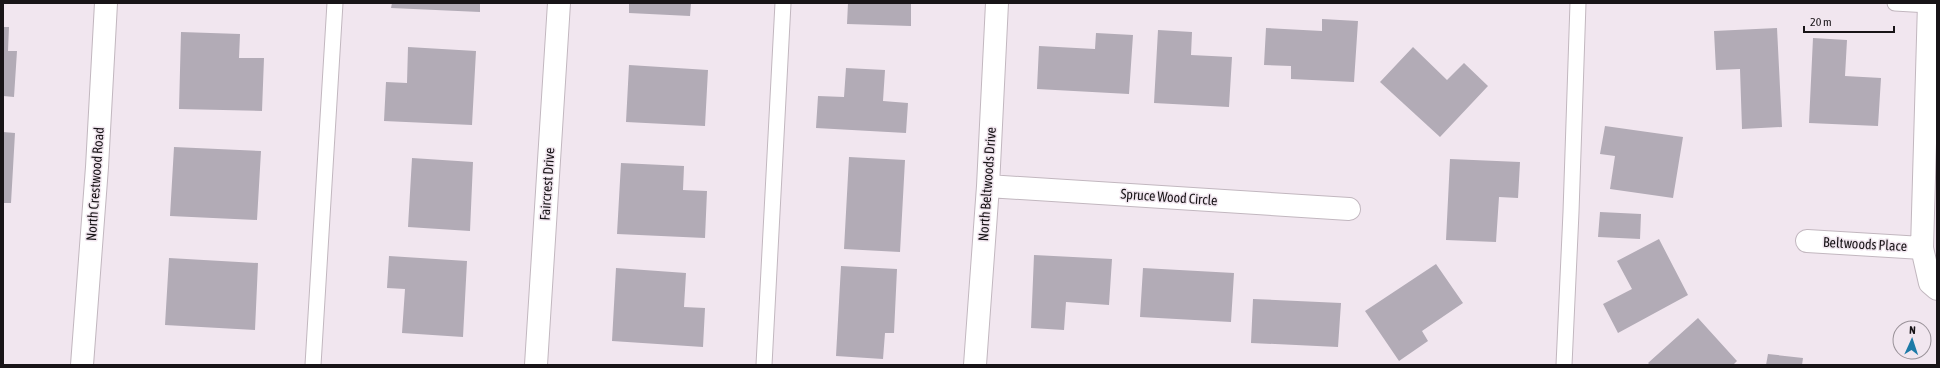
<svg xmlns="http://www.w3.org/2000/svg" width="1940" height="368" font-family="'Asap Condensed',sans-serif">
	<style>
		.building { fill: #b2abb6 }
		.lines { fill: none; stroke-linecap: round; stroke-linejoin: round }
		.service-casing { stroke: #c2b7bf; stroke-width: 17 }
		.minor-casing { stroke: #c2b7bf; stroke-width: 24 }
		.service { stroke: #fff; stroke-width: 15 }
		.minor { stroke: #fff; stroke-width: 22 }
		.labels { text-anchor: middle; stroke-width: 3; stroke-linejoin: round; paint-order: stroke }
		.street-label { font-size: 14px; fill: #181417; stroke: #f1e6ef }
	</style>
	<rect width="100%" height="100%" fill="#f1e6ef"/>
	<!-- building -->
	<path class="building" d="M392 3H480V12L391 8Z
		M629 3H691L690 16 629 13Z
		M848 3H911V26L847 24Z
		M1322 19 1358 21 1354 82 1291 79V66L1264 65 1266 28 1322 31Z
		M3 27H9L8 51H17L14 97 3 96Z
		M1777 28 1782 127 1742 129 1740 69 1716 70 1714 31Z
		M1158 30 1192 32 1191 55 1232 57 1229 107 1154 103Z
		M181 32 240 34 239 58H264L262 111 179 109Z
		M1096 33 1133 35 1129 94 1037 89 1039 46 1095 49Z
		M1813 38 1847 40 1845 76 1881 78 1878 126 1809 123Z
		M408 47 476 51 472 125 384 121 386 82 407 83Z
		M1413 47 1447 80 1464 63 1488 86 1440 137 1380 82Z
		M629 65 708 70 705 126 626 122Z
		M846 68 885 70 883 101 908 103 906 133 816 128 818 96 844 97Z
		M1605 126 1683 137 1673 198 1610 189 1615 156 1600 154Z
		M3 132 15 133 11 203H3Z
		M174 147 261 151 257 220 170 216Z
		M849 157 905 160 900 252 844 249Z
		M412 158 473 162 470 231 408 227Z
		M1450 159 1520 162 1518 198 1499 197 1496 242 1446 240Z
		M621 163 684 166 683 190 707 191 705 238 617 234Z
		M1600 212 1641 214 1640 239 1598 237Z
		M1659 239 1688 295 1618 333 1603 304 1632 289 1617 261Z
		M1034 255 1112 259 1109 305 1066 302 1064 330 1031 328Z
		M389 256 467 261 463 337 402 333 405 289 387 288Z
		M169 258 258 263 255 330 165 325Z
		M1436 264 1463 303 1422 331 1428 341 1399 361 1365 311Z
		M841 266 897 269 894 333H885L883 359 836 356Z
		M616 268 686 273 684 307 705 308 703 347 612 341Z
		M1143 268 1234 273 1231 322 1140 317Z
		M1253 299 1341 303 1338 347 1251 343Z
		M1698 318 1737 361 1733 365H1650L1648 363Z
		M1768 354 1803 358 1802 365H1766Z"/>
	<g class="lines">
		<!-- service casing -->
		<g class="service-casing">
			<path id="service" d="M1895 3 1929 5
				M313 365 335 3
				M764 365 783 3
				M1564 365 1571 212 1578 3"/>
		</g>
		<!-- minor casing -->
		<g class="minor-casing">
			<path id="minor" d="M1929 3 1922 248 1930 283 1937 289
				M988 186 1349 209
				M1807 241 1922 248
				M82 365 97 167 106 3
				M536 365 559 3
				M975 365 988 186 997 3"/>
		</g>
		<!-- service -->
		<use href="#service" class="service"/>
		<!-- minor -->
		<use href="#minor" class="minor"/>
	</g>
	<g class="labels">
		<!-- street labels -->
		<g class="street-label">
			<text transform="translate(95 184) rotate(-86)" y="5">North Crestwood Road</text>
			<text transform="translate(547 184) rotate(-86)" y="5">Faircrest Drive</text>
			<text transform="translate(987 184) rotate(-86)" y="5">North Beltwoods Drive</text>
			<text transform="translate(1169 197) rotate(4)" y="5">Spruce Wood Circle</text>
			<text transform="translate(1865 244) rotate(3)" y="5">Beltwoods Place</text>
		</g>
	</g>
	<!-- border -->
	<rect width="1940" height="368" fill="none" stroke="#181417" stroke-width="8"/>
	<!-- north arrow -->
	<g transform="translate(1912 340) rotate(3)"><circle r="19" fill="#f1e6ef" stroke="#9a9299"/>
	<path d="M0-3L7 15L0 10L-7 15Z" fill="#1c7aa7"/>
	<text y="-6" font-size="11" font-weight="bold" text-anchor="middle" fill="#181417">N</text>
	</g>
	<!-- scale -->
	<path d="M1804 26v6h90v-6" fill="none" stroke="#181417" stroke-width="2"/>
	<text x="1810" y="26" font-size="12" fill="#181417" stroke="#f1e6ef" stroke-width="3" paint-order="stroke">20 m</text>
</svg>
